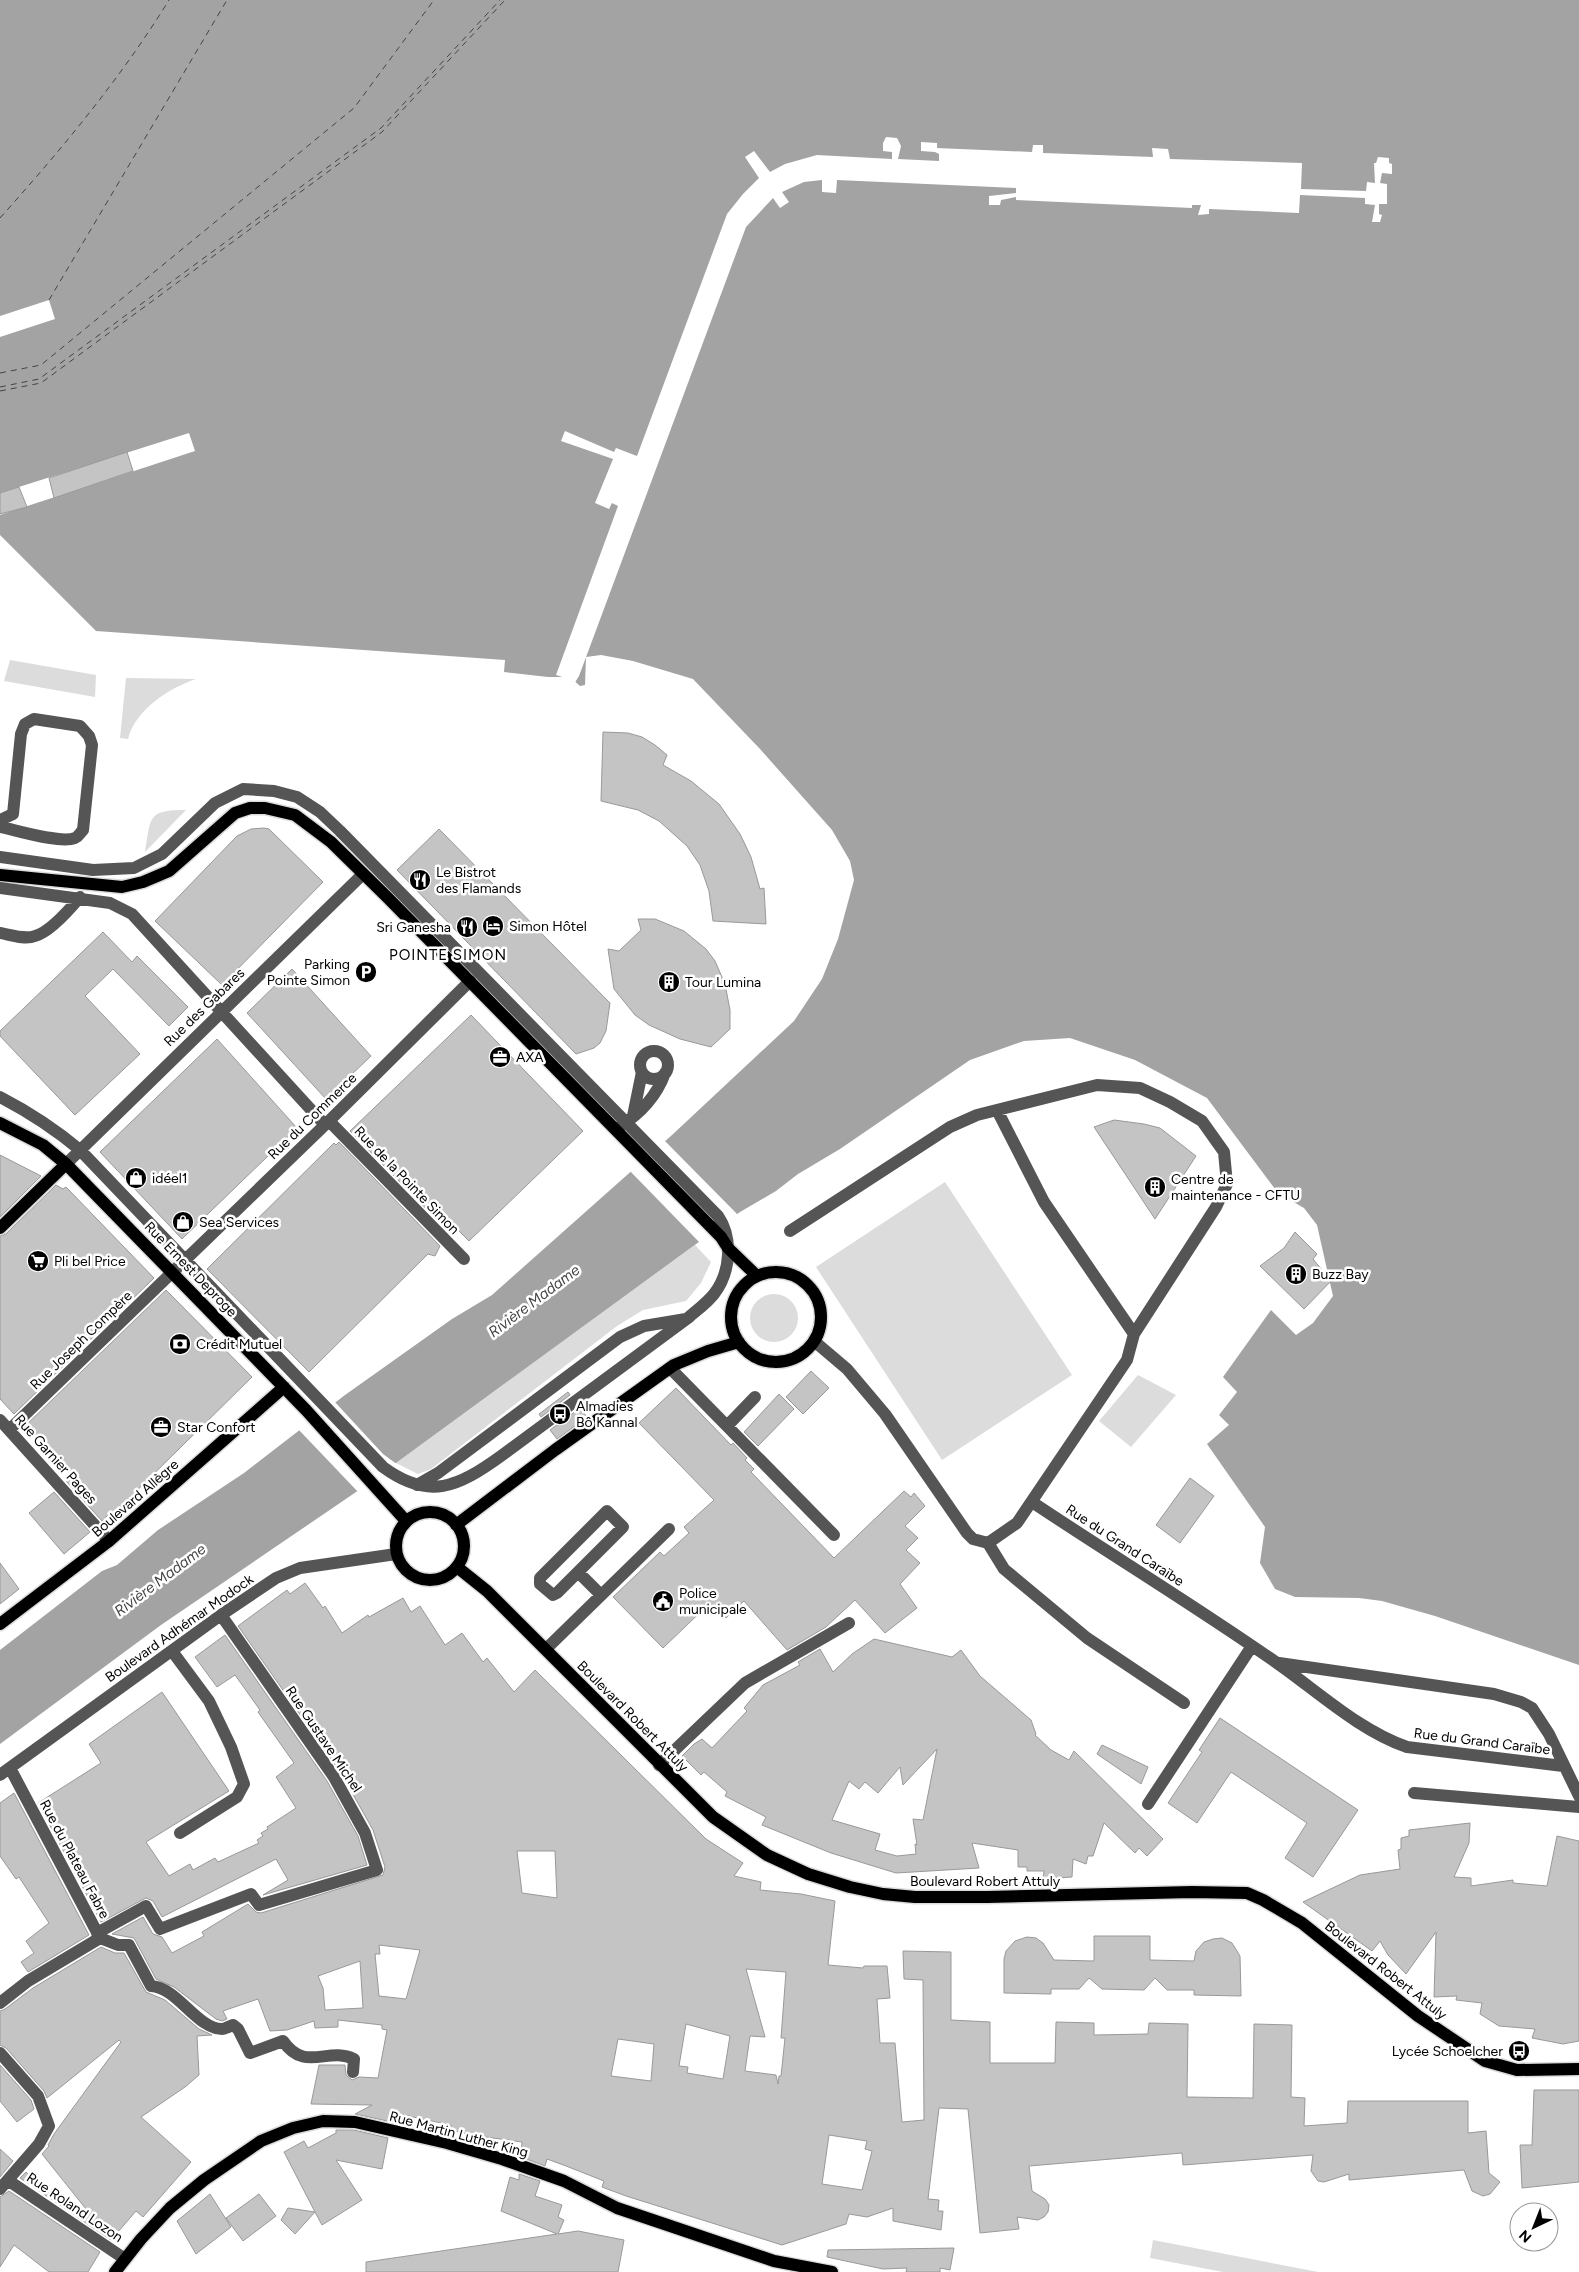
<svg xmlns="http://www.w3.org/2000/svg" width="1579" height="2272" font-family="Figtree,sans-serif">
	<style>
		.green { fill: #dcdcdc }
		.water { fill: #a3a3a3 }
		.pier { fill: #fff }
		.lines { fill: none; stroke-linecap: round; stroke-linejoin: round }
		.ferry { stroke: #444; stroke-width: 1; stroke-dasharray: 6 5; stroke-linecap: butt }
		.building { fill: #c4c4c4; stroke: #999; fill-rule: evenodd }
		.major-casing { stroke: #dbdbdb; stroke-width: 15 }
		.minor { stroke: #555; stroke-width: 12 }
		.major { stroke: #000; stroke-width: 12 }
		.labels { text-anchor: middle; stroke-width: 5; stroke-linejoin: round; paint-order: stroke }
		.poi-label { font-size: 14px; fill: #000; stroke: #fff; text-anchor: start }
		.street-label { font-size: 14px; fill: #000; stroke: #fff }
		.neighbourhood-label { font-size: 15px; letter-spacing: 1px; fill: #000; stroke: #fff }
		.water-label { font-size: 15px; font-style: italic; fill: #444; stroke: #fff }
	</style>
	<rect width="100%" height="100%" fill="#fff"/>
	<!-- green -->
	<path class="green" d="M10 660 96 675 95 697 4 681Z
		M126 678 196 679C169 688 135 710 128 739L120 738Z
		M186 810 145 852C151 817 147 810 186 810Z
		M945 1182 1072 1375 942 1460 816 1267Z
		M695 1245 711 1262 701 1283 686 1301 643 1310 617 1326 431 1469 418 1474 396 1463Z
		M750 1318a24 24 0 1 1 48 0a24 24 0 1 1-48 0Z
		M1138 1375 1176 1395 1131 1447 1099 1421Z
		M1153 2240 1318 2272H1223L1150 2258Z"/>
	<!-- water -->
	<path class="water" d="M0 0H1579V1665L1435 1616 1382 1601 1359 1598 1295 1597 1275 1589 1260 1563 1265 1527 1207 1444 1229 1425 1219 1415 1237 1392 1223 1377 1271 1310 1296 1335 1313 1323 1333 1296 1317 1225 1304 1208 1278 1193 1207 1098 1135 1060 1070 1038 1024 1041 970 1060 840 1149 798 1174 776 1191 740 1212 359 1490 161 1625 0 1744V1650L102 1571 117 1565 158 1530 244 1473 345 1395 452 1319 492 1295 672 1135 794 1021 822 979 838 939 854 880 850 861 832 830 760 749 693 679 633 661 601 655 586 657 585 685 580 686 570 677H548L504 672 505 660 96 631 0 535Z"/>
	<!-- pier -->
	<path class="pier" d="M886 137 897 138 901 146 898 159 939 161V154L935 152 921 151V142L937 143V148L1032 152 1033 145H1043V153L1153 157 1152 148 1168 149 1170 159 1302 163 1301 189 1366 191 1367 182 1375 183 1374 163H1376L1378 157 1389 158V163L1392 164V174L1382 173 1380 183 1387 184V204H1379V214L1382 215 1380 222H1372L1375 205 1365 204V198L1300 195 1299 213 1209 209V214L1198 215 1201 205H1192V208L1016 200V197L1001 200 1000 205H989V196L1016 193V188L837 180 836 193 822 192V180L804 182 782 192 789 202 780 208 773 198 746 227 579 676 574 684 569 679 556 675 618 506 612 503 609 509 595 503 613 459 561 441 565 431 614 452 616 448 637 456 727 214 743 194 759 178 745 157 754 151 770 172 785 164 817 155 892 159V152L883 151V143Z
		M49 300 55 319 0 337V316Z
		M189 433 195 451 0 515V493Z
		M663 1139 739 1216 701 1244 629 1170Z
		M334 1401 383 1454 398 1465 359 1493 298 1429Z"/>
	<g class="lines">
		<!-- ferry -->
		<path class="ferry" d="M0 218C61 150 121 78 169 0
			M49 300 227 0
			M0 373 41 365 354 108 434 0
			M0 387 39 379 381 128 500 0
			M0 391 41 383 382 132 505 0"/>
	</g>
	<!-- building -->
	<path class="building" d="M127 452 133 471 54 498 49 478Z
		M19 487 27 507 0 514V493Z
		M603 732 628 733 642 737 655 745 667 755 663 765 691 781 719 804 740 834 751 857 760 889 764 888 766 924 713 921 709 891 700 865 687 846 659 821 638 810 601 801Z
		M264 828 269 829 323 882 222 985 155 921 237 836 251 829Z
		M439 829 610 1003 606 1031 600 1043 594 1048 576 1054 397 870Z
		M638 919H655L684 931 706 949 715 961 725 984 730 1010V1029L711 1047 680 1039 649 1025 635 1015 614 989 608 949 619 951 641 930Z
		M103 932 132 962 137 956 188 1007 169 1026 113 969 85 996 140 1054 75 1115 0 1036V1031Z
		M292 969 371 1056 326 1099 247 1013Z
		M471 1015 583 1131 469 1241 450 1222 447 1230 350 1131Z
		M217 1039 297 1128 182 1239 100 1152Z
		M1114 1120 1144 1124 1160 1128 1196 1156 1155 1219 1094 1127Z
		M339 1142 440 1246 435 1256 428 1254 309 1372 207 1269 334 1143 336 1145Z
		M0 1155 41 1176 0 1217Z
		M56 1185 63 1189 66 1187 154 1278 14 1414 0 1399V1236L6 1234Z
		M1295 1232 1317 1254 1313 1259 1331 1281 1304 1309 1260 1266 1284 1248Z
		M166 1290 252 1377 111 1516 109 1514 102 1521 66 1481 72 1475 25 1426Z
		M811 1371 829 1388 803 1414 786 1397Z
		M676 1388 731 1445 733 1443 747 1458 745 1460 754 1469 751 1472 834 1558 904 1491 911 1497 914 1493 925 1506 905 1526 918 1538 906 1550 920 1563 900 1584 917 1608 885 1633 855 1600 826 1627 787 1650 744 1601 726 1618 710 1603 663 1648 613 1597 660 1552 664 1556 689 1533 684 1527 714 1500 639 1423Z
		M568 1392 570 1395 541 1417 539 1414Z
		M779 1394 794 1409 758 1446 744 1432Z
		M580 1408 587 1417 557 1439 550 1430Z
		M1190 1478 1214 1496 1180 1543 1156 1525Z
		M54 1492 90 1532 64 1554 29 1513Z
		M0 1563 19 1589 0 1604Z
		M305 1583 323 1608 325 1606 342 1633 368 1615 369 1617 403 1598 411 1612 420 1606 445 1645 462 1633 483 1662 487 1658 514 1692 535 1670 706 1839 743 1863 734 1876 761 1882 760 1890 801 1894 835 1901 828 1965 863 1968 864 1966H887L890 1998 877 1999 880 2043H895L902 2122 924 2120 923 1980 904 1979 903 1951 951 1952V2020L990 2022V2063H1055L1056 2022 1094 2023V2035L1148 2034 1149 2023 1188 2024 1187 2097 1253 2098 1254 2024 1292 2025 1291 2097 1305 2098 1304 2126 1347 2123 1348 2101H1468V2133L1486 2131 1489 2173 1500 2182 1490 2194 1483 2196 1472 2191 1464 2170 1349 2180V2174L1324 2182 1318 2181 1311 2171 1313 2155 1183 2165 1182 2153 1029 2166 1032 2191 1045 2199 1049 2205 1048 2212 1044 2217 1038 2220 1017 2217 1019 2229 980 2233 968 2109 939 2108 928 2199 939 2200 938 2211H943L941 2230 893 2221V2208L867 2217 849 2214 846 2224 782 2245 626 2196 602 2187 604 2181 566 2166 547 2159 545 2166 521 2157 522 2142 471 2135 451 2130V2125L394 2113 392 2122 355 2114 372 2105 311 2104 319 2065H345L346 2075 352 2080 359 2077 378 2078 387 2030 382 2029V2025L338 2020V2027L315 2028 314 2021 287 2030 270 2031 258 1999 223 2011 227 2019 222 2021 216 2019 174 1987 156 1979 134 1938 112 1934 143 1917 153 1934 162 1937 172 1953 204 1936 202 1932 248 1904 256 1912 261 1913 383 1875 385 1867 373 1830 341 1773 238 1626 287 1590 290 1594ZM517 1851H555L557 1898 522 1893ZM379 1945 420 1950 406 1999 379 1996 375 1954H380ZM360 1961 363 2008 325 2010 323 1988 318 1976ZM746 1969 786 1972 781 2038H785L781 2076H779L778 2084 776 2075 745 2071 750 2036 765 2037ZM686 2024 730 2036 723 2079 687 2073 688 2067 679 2066ZM618 2039 654 2044 651 2081 611 2076ZM829 2135 867 2141 865 2149 872 2151 862 2190 822 2184Z
		M225 1635 327 1781 358 1836 367 1865 263 1895 288 1880 276 1859 162 1917 153 1901 146 1898 101 1922 38 1803 101 1763 89 1744 162 1692 229 1791 146 1842 169 1876 190 1864 193 1870 215 1858 218 1862 259 1843 257 1840 263 1836 261 1833 268 1829 267 1827 296 1808 276 1777 294 1763 258 1712 260 1710 235 1675 217 1687 195 1657Z
		M874 1639 952 1657 961 1650 980 1676 1031 1720 1036 1734 1035 1735 1051 1750 1069 1760 1074 1751 1163 1839 1147 1856 1139 1848 1135 1853 1104 1823 1093 1856H1088L1086 1864 1073 1859 1072 1877 1043 1879 1044 1871H1027V1867H1018V1850L972 1843 979 1868 896 1873 831 1853 762 1825 766 1817 725 1796 727 1792 704 1772 701 1775 682 1756 694 1744 702 1739 712 1748 747 1711 744 1708 763 1685 800 1665 798 1662 820 1649 833 1672 852 1654ZM937 1749 923 1820 913 1819 917 1845 915 1844 916 1854 897 1856 875 1850 880 1834 832 1820 849 1781 859 1789 865 1782 878 1793 900 1767 903 1785Z
		M1220 1718 1358 1810 1313 1877 1285 1858 1307 1823 1231 1772 1197 1823 1168 1803 1202 1752 1199 1750Z
		M1102 1745 1148 1767 1141 1784 1097 1754Z
		M14 1793 89 1935 28 1972 21 1962 34 1953 26 1941 49 1923 19 1877 16 1879 0 1856V1803Z
		M1470 1823 1469 1843 1454 1877 1471 1878V1886L1513 1880V1883L1547 1886 1557 1836 1579 1841V2041L1563 2044 1532 2038 1535 2029 1499 2026 1480 2014 1482 2003 1456 2000 1457 1996 1434 1997 1436 1932 1406 1974 1388 1955 1380 1941 1372 1951 1303 1902 1360 1875 1400 1869 1398 1850 1401 1849V1838L1409 1836V1830Z
		M1094 1936H1150V1960L1194 1961 1196 1951 1204 1942 1213 1939 1222 1938 1232 1943 1240 1956 1241 1996 1194 1995V1990H1167L1155 1978 1144 1990 1102 1989 1089 1978 1079 1989H1051V1994L1004 1993V1959L1006 1951 1015 1941 1027 1937 1036 1938 1043 1943 1054 1960 1094 1961Z
		M101 1947 115 1953H124L146 1992 165 2000 199 2029 212 2035 197 2036 199 2075 185 2087 141 2117 191 2162 143 2217 136 2211 111 2240 77 2217 86 2209 42 2154 49 2146 48 2145 54 2134 121 2042 119 2040 47 2098 44 2091 6 2048 0 2045V2011L5 2009 33 1988Z
		M0 2065 31 2100 34 2109 17 2122 0 2101Z
		M1534 2090H1579V2182L1522 2188 1520 2145H1532Z
		M336 2130H354L388 2138 382 2169 336 2160 362 2200 322 2225 315 2212 295 2234 281 2220 288 2208 315 2212 284 2152 304 2141 308 2148 336 2133Z
		M0 2149 13 2161 0 2177Z
		M26 2172 31 2177 76 2216 20 2178Z
		M519 2174 540 2181 535 2196 562 2205 558 2217 564 2220 558 2234 578 2231 624 2240 618 2272H366V2262L557 2234 501 2211 510 2177 519 2180Z
		M9 2191 100 2252 88 2272H49L14 2245 0 2267V2197Z
		M210 2194 231 2227 196 2254 177 2221Z
		M259 2194 276 2216 243 2241 226 2218Z
		M954 2248 950 2270 940 2268V2272H906L907 2268 883 2269 827 2257 828 2250Z"/>
	<g class="lines">
		<!-- major casing -->
		<g class="major-casing">
			<path id="major" d="M0 875 122 887 143 882 169 871 235 813 250 808H265L295 815 331 842 388 898 721 1237 728 1248 757 1276
				M0 1123 43 1145 66 1164 306 1410 406 1521
				M0 1228 66 1164
				M731 1317a45 45 0 1 1 90 0a45 45 0 1 1-90 0Z
				M396 1546a34 34 0 1 1 68 0a34 34 0 1 1-68 0Z
				M456 1525 555 1450 674 1365 708 1351 739 1342
				M457 1567 487 1591 713 1817 767 1855 808 1874 850 1887 883 1894 915 1897H987L1192 1892 1247 1893 1263 1900 1302 1923 1418 2016 1485 2061 1517 2070 1579 2069
				M0 1624 109 1541 284 1387
				M115 2272 141 2239 170 2208 204 2180 261 2141 293 2128 323 2121 355 2122 447 2143 502 2159 564 2181 617 2208 774 2261 832 2272"/>
		</g>
		<!-- minor -->
		<path class="minor" d="M0 820 13 814 21 734 25 724 34 719 80 726 89 736 92 745 83 830C80 833 79 836 75 838 60 844 16 830 0 827
			M0 857 93 870 134 868 162 854 215 803 243 789 274 791 297 797 320 812 340 831 718 1216C733 1238 731 1272 714 1294 707 1303 697 1310 688 1318L501 1456C458 1487 429 1501 383 1467L80 1150C55 1129 29 1112 0 1097
			M0 888 110 903 132 914 325 1125
			M0 933C11 935 25 940 35 936 50 932 70 909 80 897
			M640 1065a14 14 0 1 1 28 0a14 14 0 1 1-28 0Z
			M997 1110 1044 1202 1134 1334
			M633 1116 642 1072
			M329 1121 464 1259
			M619 1127C640 1114 657 1095 665 1073
			M66 1164 363 874
			M790 1231 950 1127 977 1115 1097 1085 1140 1088 1170 1102 1202 1121 1224 1152 1227 1184 1216 1207 1134 1334 1127 1360 1017 1523 988 1543 973 1539 967 1533 885 1414 847 1369 814 1341
			M670 1368 834 1535
			M0 1420 109 1541
			M727 1426 755 1397
			M9 1430 329 1121 470 981
			M417 1485 438 1473 620 1337 644 1326 686 1319
			M1032 1502C1113 1556 1197 1607 1277 1663 1317 1691 1360 1731 1407 1747L1563 1766
			M607 1511 623 1527 557 1593 553 1595 540 1584V1578Z
			M988 1543 1004 1569 1087 1638 1184 1703
			M578 1572 601 1595
			M546 1649 669 1529
			M172 1651 209 1701 231 1747 244 1784 237 1797 180 1833
			M1279 1663 1494 1694 1521 1702 1532 1708 1549 1734 1579 1796
			M659 1765 745 1683 849 1623
			M0 1775 221 1615 276 1578 300 1568 396 1554
			M1414 1793 1579 1807
			M1148 1804 1252 1646
			M97 1933 146 1906 160 1929 251 1894 259 1905 377 1870 365 1833 334 1777 221 1615
			M100 1938 118 1945H129L151 1986C177 1987 197 2029 222 2029 225 2029 230 2026 233 2025L238 2029 250 2053 283 2041C305 2073 328 2046 354 2059L353 2072
			M0 2003 28 1981 100 1938 10 1768
			M0 2053 38 2096 49 2126 39 2144 0 2189
			M9 2181 125 2259"/>
		<!-- major -->
		<use href="#major" class="major"/>
	</g>
	<!-- icons -->
	<defs>
		<g id="restaurant-disc" transform="scale(1.125)"><circle r="9.5" fill="#000" stroke="#fff"/><path d="M-5-6h1v4h1v-4h1v4h1v-4h1v5L-1.5 .5V6h-2V.5L-5-1ZM5-6V6H3V1.5H1.5Q1.5-4 5-6Z" fill="#fff"/></g>
		<g id="hotel-disc" transform="scale(1.125)"><circle r="9.5" fill="#000" stroke="#fff"/><path d="M-6-4.5h1.5V1H6V5H4.5V3h-9V5H-6ZM-4 0a1.8 1.8 0 1 1 3.6 0ZM.5 0V-2.5h3Q6-2.5 6 0Z" fill="#fff"/></g>
		<g id="parking-disc" transform="scale(1.125)"><circle r="9.5" fill="#000" stroke="#fff"/><path d="M-3.5-5.5H1a3.5 3.5 0 0 1 0 7H-1V5.5H-3.5ZM-1-3.4V-.6H.8a1.4 1.4 0 0 0 0-2.8Z" fill="#fff"/></g>
		<g id="building-disc" transform="scale(1.125)"><circle r="9.5" fill="#000" stroke="#fff"/><path d="M-4-6H4V6H1V3H-1V6H-4ZM-2.5-4.3h1.7v1.8h-1.7ZM.8-4.3h1.7v1.8H.8ZM-2.5-1h1.7V.8h-1.7ZM.8-1h1.7V.8H.8Z" fill="#fff"/></g>
		<g id="office-disc" transform="scale(1.125)"><circle r="9.5" fill="#000" stroke="#fff"/><path d="M-6-3h4V-5.5h4V-3h4V5H-6ZM-1-4.5V-3h2v-1.5ZM-6 0V1H6V0Z" fill="#fff"/></g>
		<g id="shop-disc" transform="scale(1.125)"><circle r="9.5" fill="#000" stroke="#fff"/><path d="M-5-2.5h2.3a2.7 3.5 0 0 1 5.4 0H5L5.5 6h-11ZM-1.5-2.5h3a1.5 2.3 0 0 0-3 0Z" fill="#fff"/></g>
		<g id="supermarket-disc" transform="scale(1.125)"><circle r="9.5" fill="#000" stroke="#fff"/><path d="M-6-5.5h2.5l.6 2H6L4.5 2H-2.5L-4.4-4H-6ZM-1.5 3.2a1.3 1.3 0 1 0 .1 0ZM3 3.2a1.3 1.3 0 1 0 .1 0Z" fill="#fff"/></g>
		<g id="bank-disc" transform="scale(1.125)"><circle r="9.5" fill="#000" stroke="#fff"/><path d="M-6-4H6V4H-6ZM0-2.3a2.3 2.3 0 1 0 0 4.6a2.3 2.3 0 1 0 0-4.6Z" fill="#fff"/></g>
		<g id="bus-disc" transform="scale(1.125)"><circle r="9.5" fill="#000" stroke="#fff"/><path d="M-5-6H5V4H4V6H2V4H-2V6H-4V4H-5ZM-3.5-4V0h7V-4ZM-3.5 1.2v1.5H-2V1.2ZM2 1.2v1.5H3.5V1.2Z" fill="#fff"/></g>
		<g id="civic-disc" transform="scale(1.125)"><circle r="9.5" fill="#000" stroke="#fff"/><path d="M-.6-6.5H3V-4.5H.6V-3L4-1V1h2V6H-6V1h2V-1L-.6-3ZM-1.2 2.5V6h2.4V2.5Z" fill="#fff"/></g>
	</defs>
	<g fill-rule="evenodd">
		<use href="#restaurant-disc" x="420" y="880"/>
		<use href="#hotel-disc" x="493" y="926"/>
		<use href="#restaurant-disc" x="467" y="927"/>
		<use href="#parking-disc" x="366" y="972"/>
		<use href="#building-disc" x="669" y="982"/>
		<use href="#office-disc" x="500" y="1057"/>
		<use href="#shop-disc" x="136" y="1178"/>
		<use href="#building-disc" x="1155" y="1187"/>
		<use href="#shop-disc" x="183" y="1222"/>
		<use href="#supermarket-disc" x="38" y="1261"/>
		<use href="#building-disc" x="1296" y="1274"/>
		<use href="#bank-disc" x="180" y="1344"/>
		<use href="#bus-disc" x="560" y="1414"/>
		<use href="#office-disc" x="161" y="1427"/>
		<use href="#civic-disc" x="663" y="1601"/>
		<use href="#bus-disc" x="1519" y="2051"/>
	</g>
	<g class="labels">
		<!-- poi labels -->
		<g class="poi-label">
			<text x="436" y="877">Le Bistrot<tspan x="436" dy="16">des Flamands</tspan></text>
			<text x="509" y="931">Simon Hôtel</text>
			<text x="451" y="932" text-anchor="end">Sri Ganesha</text>
			<text x="350" y="969" text-anchor="end">Parking<tspan x="350" dy="16">Pointe Simon</tspan></text>
			<text x="685" y="987">Tour Lumina</text>
			<text x="516" y="1062">AXA</text>
			<text x="152" y="1183">idéel1</text>
			<text x="1171" y="1184">Centre de<tspan x="1171" dy="16">maintenance - CFTU</tspan></text>
			<text x="199" y="1227">Sea Services</text>
			<text x="54" y="1266">Pli bel Price</text>
			<text x="1312" y="1279">Buzz Bay</text>
			<text x="196" y="1349">Crédit Mutuel</text>
			<text x="576" y="1411">Almadies<tspan x="576" dy="16">Bô Kannal</tspan></text>
			<text x="177" y="1432">Star Confort</text>
			<text x="679" y="1598">Police<tspan x="679" dy="16">municipale</tspan></text>
			<text x="1503" y="2056" text-anchor="end">Lycée Schoelcher</text>
		</g>
		<!-- street labels -->
		<g class="street-label">
			<text transform="translate(204 1007) rotate(-44)" y="5">Rue des Gabares</text>
			<text transform="translate(312 1116) rotate(-44)" y="5">Rue du Commerce</text>
			<text transform="translate(407 1180) rotate(46)" y="5">Rue de la Pointe Simon</text>
			<text transform="translate(191 1269) rotate(46)" y="5">Rue Ernest Deproge</text>
			<text transform="translate(81 1340) rotate(-44)" y="5">Rue Joseph Compère</text>
			<text transform="translate(56 1459) rotate(48)" y="5">Rue Garnier Pages</text>
			<text transform="translate(135 1498) rotate(-41)" y="5">Boulevard Allègre</text>
			<text transform="translate(1125 1545) rotate(33)" y="5">Rue du Grand Caraïbe</text>
			<text transform="translate(179 1628) rotate(-35)" y="5">Boulevard Adhémar Modock</text>
			<text transform="translate(633 1716) rotate(45)" y="5">Boulevard Robert Attuly</text>
			<text transform="translate(324 1739) rotate(56)" y="5">Rue Gustave Michel</text>
			<text transform="translate(1482 1741) rotate(7)" y="5">Rue du Grand Caraïbe</text>
			<text transform="translate(75 1859) rotate(62)" y="5">Rue du Plateau Fabre</text>
			<text x="985" y="1886">Boulevard Robert Attuly</text>
			<text transform="translate(1386 1970) rotate(38)" y="5">Boulevard Robert Attuly</text>
			<text transform="translate(459 2134) rotate(15)" y="5">Rue Martin Luther King</text>
			<text transform="translate(75 2207) rotate(34)" y="5">Rue Roland Lozon</text>
		</g>
		<!-- neighbourhood labels -->
		<g class="neighbourhood-label">
			<text x="448" y="960">POINTE SIMON</text>
		</g>
		<!-- water labels -->
		<g class="water-label">
			<text transform="translate(534 1301) rotate(-37)" y="5">Rivière Madame</text>
			<text transform="translate(160 1580) rotate(-37)" y="5">Rivière Madame</text>
		</g>
	</g>
	<!-- north arrow -->
	<g transform="translate(1534 2227) rotate(223)"><circle r="24" fill="#ffffff" stroke="#999999"/>
	<path d="M0-4L9 19L0 12L-9 19Z" fill="#000000"/>
	<text y="-8" font-size="14" font-weight="bold" text-anchor="middle" fill="#000000">N</text>
	</g>
</svg>
